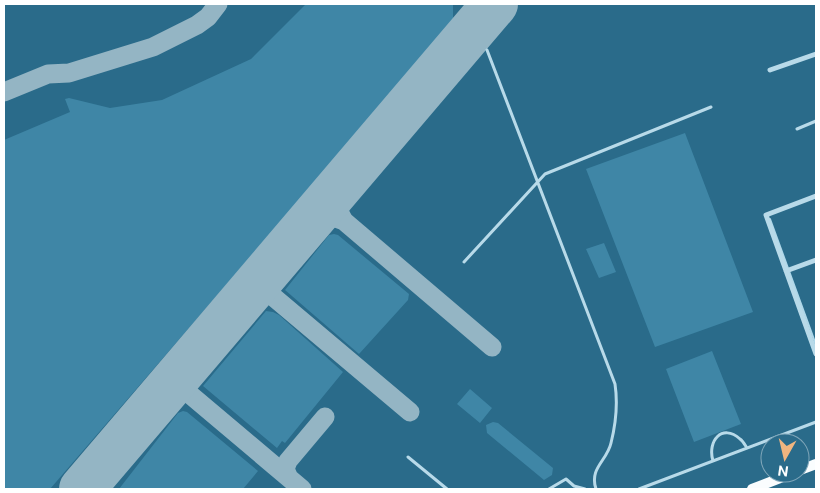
<svg xmlns="http://www.w3.org/2000/svg" width="820" height="493" font-family="'Public Sans',sans-serif">
	<style>
		.green { fill: #3f86a6 }
		.lines { fill: none; stroke-linecap: round; stroke-linejoin: round }
		.stream { stroke: #add7e9; stroke-width: 2 }
		.taxiway { stroke: #94b5c4; stroke-width: 19 }
		.runway { stroke: #94b5c4; stroke-width: 46 }
		.service { stroke: #b8dae9; stroke-width: 3 }
		.minor { stroke: #b8dae9; stroke-width: 5 }
		.primary { stroke: #fafdfe; stroke-width: 10 }
	</style>
	<rect width="100%" height="100%" fill="#2a6b8a"/>
	<!-- green -->
	<path class="green" d="M306 4H453V22L50 489H4V140L70 112 65 99 69 98 110 108 162 100 251 59Z
		M685 133 753 312 655 347 586 169Z
		M334 234 338 235 409 294 408 300 359 354 285 290 329 235Z
		M604 243 616 272 599 278 586 249Z
		M266 311 273 312 279 315 343 372 285 443 282 441 277 448 203 386Z
		M712 351 741 424 694 442 666 369Z
		M470 389 492 408 480 423 457 404Z
		M183 411 187 412 258 471 243 489H119L178 413Z
		M493 422 498 423 553 468 552 475 544 480 487 433 486 425Z"/>
	<g class="lines">
		<!-- stream -->
		<path class="stream" d="M770 219 816 345"/>
		<!-- taxiway -->
		<path class="taxiway" d="M464 40 473 24 477 4
			M4 92 48 74 69 73 153 47 197 25 208 17 218 4
			M344 181C337 196 335 207 344 221
			M306 226C319 217 330 214 344 221L492 347
			M257 283 410 412
			M174 381 302 489
			M289 478 285 469 288 461 325 417"/>
		<!-- runway -->
		<path class="runway" d="M82 489 495 4"/>
		<!-- service -->
		<path class="service" d="M487 50 615 384C618 404 616 423 611 443 607 461 589 468 596 489
			M797 129 816 121
			M464 262 545 174 711 107
			M408 457 447 489
			M713 461C707 441 722 423 740 439 743 441 745 445 747 448
			M549 489 566 479 574 486 585 489
			M639 489 816 422"/>
		<!-- minor -->
		<path class="minor" d="M770 70 816 54
			M816 196 766 215 816 354
			M786 271 816 260"/>
		<!-- primary -->
		<path class="primary" d="M800 470 816 464
			M752 489 793 473"/>
	</g>
	<!-- border -->
	<rect width="820" height="493" fill="none" stroke="#ffffff" stroke-width="10"/>
	<!-- north arrow -->
	<g transform="translate(785 458) rotate(188)"><circle r="24" fill="#2a6b8a" stroke="#7fa6b9"/>
	<path d="M0-4L9 19L0 12L-9 19Z" fill="#f0b57f"/>
	<text y="-8" font-size="14" font-weight="bold" text-anchor="middle" fill="#ffffff">N</text>
	</g>
</svg>
